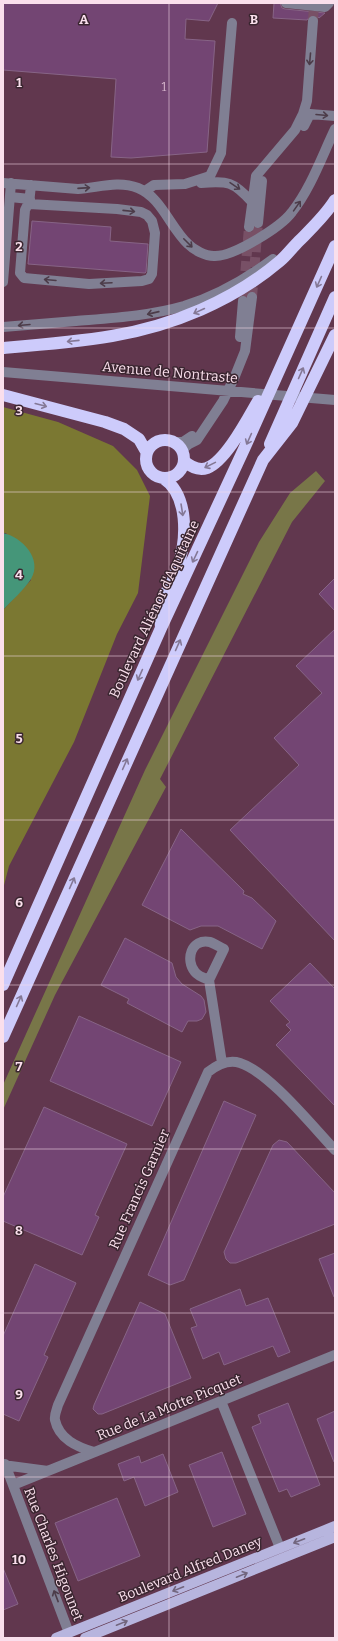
<svg xmlns="http://www.w3.org/2000/svg" width="338" height="1641" font-family="Bitter,serif">
	<style>
		.green { fill: #787648 }
		.forest { fill: #7b7832 }
		.water { fill: #459679 }
		.building { fill: #734573; stroke: #876486 }
		.lines { fill: none; stroke-linecap: round; stroke-linejoin: round }
		.minor-tunnel { stroke: #785066; stroke-width: 10; stroke-dasharray: 10 5; stroke-linecap: butt }
		.minor { stroke: #807f93; stroke-width: 10 }
		.major { stroke: #b7b5de; stroke-width: 10 }
		.highway { stroke: #cdcbfb; stroke-width: 12 }
		.oneway { stroke: #4c3c49 }
		.oneway2 { stroke: #847896 }
		.oneway3 { stroke: #72667e }
		.grid { fill: none; stroke: #fadfec; stroke-width: 1; stroke-opacity: 0.55 }
		.labels { text-anchor: middle; stroke-width: 3; stroke-linejoin: round; paint-order: stroke }
		.number-label { font-size: 12px; fill: #d8b8ce }
		.street-label { font-size: 14px; fill: #fadfec; stroke: #3a2630 }
		.grid-label { font-size: 13px; text-anchor: middle; font-weight: bold; fill: #fadfec; stroke: #3a2630; stroke-width: 3; stroke-linejoin: round; paint-order: stroke }
	</style>
	<rect width="100%" height="100%" fill="#61374e"/>
	<!-- green -->
	<path class="green" d="M316 471 325 481 292 522 160 779 166 787 55 995 3 1110V1085L145 770 259 542 290 493Z"/>
	<!-- forest -->
	<path class="forest" d="M3 407 58 422 113 446 137 470 150 496 138 593 117 634 74 742 9 866 3 889V610L31 580 6 533H3Z"/>
	<!-- water -->
	<path class="water" d="M3 533C22 537 43 559 31 579 24 590 12 600 3 610Z"/>
	<!-- building -->
	<path class="building" d="M3 3H218L209 21 186 19 185 39 215 41 207 152 131 158 111 157 116 79 3 70Z
		M274 3H280L282 8 285 9 325 13 319 18 316 15H311L307 20 273 18Z
		M32 221 111 227 110 241 148 244 146 272 145 273 28 264Z
		M335 578V611L319 594Z
		M335 629V941L230 830 299 765 274 738 322 693 296 666Z
		M181 829 244 891 243 894 252 898 276 921 262 949 218 926H201L190 930 142 905Z
		M125 938 172 963 176 977 182 984 201 996 204 1000 206 1012 202 1019 197 1021H188L182 1032 127 1003 129 999 101 985Z
		M310 963 335 989V1106L276 1045 291 1030 286 1025 290 1022 270 1001Z
		M79 1016 181 1062 152 1126 50 1081Z
		M224 1101 256 1115 184 1280 170 1285 148 1275Z
		M44 1107 127 1144 95 1215 99 1217 82 1255 3 1221V1197Z
		M279 1140 287 1142 335 1193V1224L236 1263H230L226 1259 224 1252 273 1145Z
		M335 1253V1297H334L319 1259Z
		M35 1264 76 1283 44 1355 48 1357 19 1421 3 1414V1336Z
		M240 1289 246 1306 268 1298 290 1352 278 1357 273 1346 224 1365 219 1352 203 1359 191 1328 197 1326 190 1309Z
		M140 1302 165 1314 191 1378 102 1414H98L93 1409 94 1405Z
		M288 1403 320 1485 291 1497 287 1489 279 1492 252 1427 261 1423 258 1415Z
		M335 1411V1462H334L317 1419Z
		M222 1452 246 1514 213 1527 189 1465Z
		M163 1454 178 1492 145 1506 134 1477 124 1481 118 1464 139 1456 141 1463Z
		M117 1498 140 1556 78 1581 55 1523Z
		M3 1568 18 1604 3 1610Z"/>
	<g class="lines">
		<!-- minor-tunnel -->
		<path class="minor-tunnel" d="M313 21 314 3
			M252 297 258 223
			M243 301 249 227"/>
		<!-- minor -->
		<path class="minor" d="M286 3 325 7 329 3
			M304 126 310 114 335 116
			M3 183 78 189C97 188 118 180 138 188 161 197 170 227 188 244 194 250 205 256 214 256 233 257 281 227 292 212 311 188 322 156 335 129
			M201 183C228 181 233 181 252 202
			M145 191 154 185 185 184 210 176 221 153 232 23
			M10 197 30 199
			M29 204 27 206 25 210 20 273 24 278 89 284 142 281 149 279 152 274 155 233 152 221 147 215 141 212 117 209 29 204 31 185
			M258 223 262 181
			M249 227 256 176 295 130 303 114 307 101 313 21
			M3 282 11 183
			M3 327C27 325 52 323 76 321 112 318 149 316 184 306 216 296 246 279 273 259
			M240 337 243 301
			M3 372 335 400
			M174 442H183L192 436
			M182 450 189 444 197 440 223 401 235 376 245 351 252 297
			M209 980C204 978 198 976 195 972 185 960 191 938 210 942 215 944 220 947 224 949L209 980 222 1063
			M221 1401 280 1548
			M94 1452C77 1447 59 1439 55 1420 54 1415 57 1409 58 1405L208 1072C217 1065 228 1059 240 1063 269 1072 313 1127 335 1150
			M5 1464 69 1633
			M3 1465 48 1471
			M13 1485 335 1355"/>
		<!-- major -->
		<path class="major" d="M56 1638 335 1526
			M85 1638 335 1537"/>
		<!-- highway -->
		<path class="highway" d="M3 348C39 345 76 342 112 336 172 326 233 301 280 261 287 255 292 248 299 241 312 228 325 216 335 200
			M3 395 105 422 124 429 139 439 147 453
			M146 459a19 19 0 1 1 38 0a19 19 0 1 1-38 0Z
			M270 444 335 297
			M184 461C191 467 198 471 207 468 226 461 248 418 258 401
			M161 628C161 622 159 615 160 609 162 597 174 579 178 566 187 539 189 495 163 478
			M3 985 161 628 244 449 335 246
			M3 1037 263 460 292 423 335 335"/>
	</g>
	<!-- one-way arrows -->
	<defs><path id="oneway-shaft" d="M-6 0H5M1.5-3L5.5 0L1.5 3" fill="none" stroke-width="1.6" stroke-linecap="round" stroke-linejoin="round"/></defs>
	<g class="oneway">
		<use href="#oneway-shaft" transform="translate(310 59) rotate(95)"/>
		<use href="#oneway-shaft" transform="translate(322 115) rotate(5)"/>
		<use href="#oneway-shaft" transform="translate(235 186) rotate(34)"/>
		<use href="#oneway-shaft" transform="translate(84 188) rotate(-4)"/>
		<use href="#oneway-shaft" transform="translate(297 206) rotate(-55)"/>
		<use href="#oneway-shaft" transform="translate(129 211) rotate(6)"/>
		<use href="#oneway-shaft" transform="translate(188 243) rotate(45)"/>
		<use href="#oneway-shaft" transform="translate(50 280) rotate(-175)"/>
		<use href="#oneway-shaft" transform="translate(106 283) rotate(177)"/>
		<use href="#oneway-shaft" transform="translate(153 313) rotate(167)"/>
		<use href="#oneway-shaft" transform="translate(24 325) rotate(175)"/>
		<use href="#oneway-shaft" transform="translate(56 1596) rotate(-111)"/>
	</g>
	<g class="oneway2">
		<use href="#oneway-shaft" transform="translate(319 282) rotate(114)"/>
		<use href="#oneway-shaft" transform="translate(199 311) rotate(155)"/>
		<use href="#oneway-shaft" transform="translate(73 341) rotate(174)"/>
		<use href="#oneway-shaft" transform="translate(301 373) rotate(-66)"/>
		<use href="#oneway-shaft" transform="translate(41 405) rotate(15)"/>
		<use href="#oneway-shaft" transform="translate(249 439) rotate(114)"/>
		<use href="#oneway-shaft" transform="translate(210 465) rotate(154)"/>
		<use href="#oneway-shaft" transform="translate(182 510) rotate(81)"/>
		<use href="#oneway-shaft" transform="translate(195 557) rotate(115)"/>
		<use href="#oneway-shaft" transform="translate(178 645) rotate(-66)"/>
		<use href="#oneway-shaft" transform="translate(140 675) rotate(114)"/>
		<use href="#oneway-shaft" transform="translate(125 764) rotate(-66)"/>
		<use href="#oneway-shaft" transform="translate(72 883) rotate(-66)"/>
		<use href="#oneway-shaft" transform="translate(19 1001) rotate(-66)"/>
	</g>
	<g class="oneway3">
		<use href="#oneway-shaft" transform="translate(299 1541) rotate(159)"/>
		<use href="#oneway-shaft" transform="translate(242 1575) rotate(-22)"/>
		<use href="#oneway-shaft" transform="translate(178 1589) rotate(158)"/>
		<use href="#oneway-shaft" transform="translate(122 1623) rotate(-22)"/>
	</g>
	<!-- grid -->
	<path class="grid" d="M169 3V1638M3 164H335M3 328H335M3 492H335M3 656H335M3 820H335M3 985H335M3 1149H335M3 1313H335M3 1477H335"/>
	<g class="labels">
		<!-- number labels -->
		<g class="number-label">
			<text x="164" y="91">1</text>
		</g>
		<!-- street labels -->
		<g class="street-label">
			<text transform="translate(170 372) rotate(5)" y="5">Avenue de Nontraste</text>
			<text transform="translate(154 609) rotate(-65)" y="5">Boulevard Aliénor d'Aquitaine</text>
			<text transform="translate(139 1189) rotate(-66)" y="5">Rue Francis Garnier</text>
			<text transform="translate(169 1407) rotate(-22)" y="5">Rue de La Motte Picquet</text>
			<text transform="translate(54 1554) rotate(69)" y="5">Rue Charles Higounet</text>
			<text transform="translate(190 1569) rotate(-22)" y="5">Boulevard Alfred Daney</text>
		</g>
	</g>
	<g class="grid-label">
		<text x="84" y="24">A</text>
		<text x="254" y="24">B</text>
		<text x="19" y="87">1</text>
		<text x="19" y="251">2</text>
		<text x="19" y="415">3</text>
		<text x="19" y="579">4</text>
		<text x="19" y="743">5</text>
		<text x="19" y="907">6</text>
		<text x="19" y="1071">7</text>
		<text x="19" y="1235">8</text>
		<text x="19" y="1399">9</text>
		<text x="19" y="1564">10</text>
	</g>
	<!-- border -->
	<rect width="338" height="1641" fill="none" stroke="#fadfec" stroke-width="8"/>
</svg>
